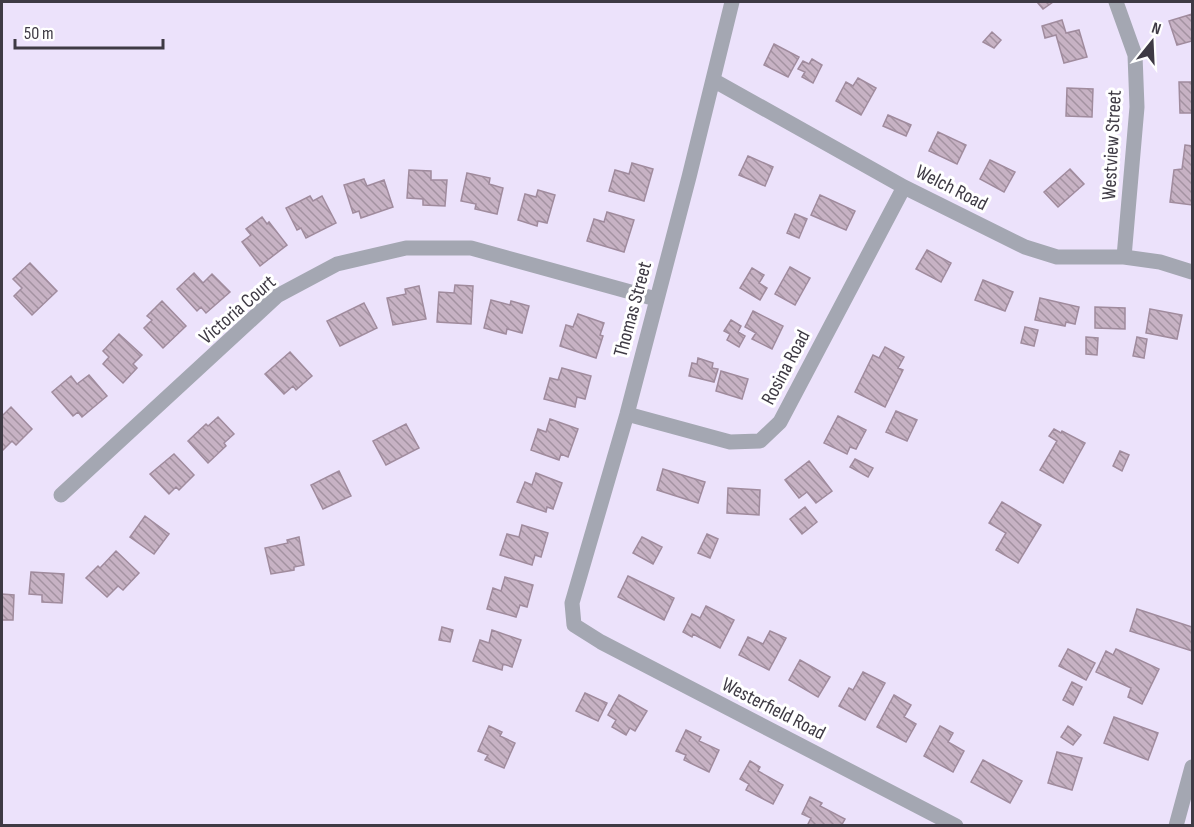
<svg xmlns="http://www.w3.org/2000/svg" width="1194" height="827" font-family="'Sofia Sans Condensed',sans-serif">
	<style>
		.building { fill: url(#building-back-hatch); stroke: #a08b9d; stroke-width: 1.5 }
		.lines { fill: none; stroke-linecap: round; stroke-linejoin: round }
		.minor { stroke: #a4a7b2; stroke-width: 15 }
		.tertiary { stroke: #a4a7b2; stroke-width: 15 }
		.labels { text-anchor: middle; stroke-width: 6; stroke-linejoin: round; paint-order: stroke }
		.street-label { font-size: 20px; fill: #3e3a44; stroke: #fff }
	</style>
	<defs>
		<pattern id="building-back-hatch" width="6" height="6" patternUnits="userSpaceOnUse" patternTransform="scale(1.5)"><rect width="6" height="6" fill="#c7b2c4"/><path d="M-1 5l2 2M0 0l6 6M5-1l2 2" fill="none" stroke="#a392a1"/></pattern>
	</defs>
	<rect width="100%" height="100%" fill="#ece2fb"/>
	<!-- building -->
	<path class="building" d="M1037 2H1053L1043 9Z
		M1192 14V41L1177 45 1169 21Z
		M1062 20 1066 33 1079 30 1087 57 1064 63 1056 35 1045 38 1042 26Z
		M992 32 1001 40 994 48 983 42Z
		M774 44 799 57 788 77 764 65Z
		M812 59 822 65 813 83 802 77 805 72 798 69 803 61 809 64Z
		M858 78 876 88 861 115 836 101 846 82 853 86Z
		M1179 82H1192V113H1180Z
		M1067 88 1093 89 1092 117 1066 116Z
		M888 115 911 125 906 136 883 126Z
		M938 132 966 145 957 164 929 151Z
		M1185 145 1192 146V205L1170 202 1174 170 1182 169Z
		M748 156 773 167 765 186 739 175Z
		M990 160 1015 172 1004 192 980 179Z
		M632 163 653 169 644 201 609 191 615 170 629 174Z
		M1070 169 1084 184 1058 207 1044 192Z
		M409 170 431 171V180H447L445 206 423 205V199L407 198Z
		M467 173 490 178 489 184 503 188 497 214 475 209 476 204 461 201Z
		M364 179 367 186 384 180 393 207 361 218 359 211 353 213 344 185Z
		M538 190 555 195 547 223 538 221 537 226 518 220 525 194 536 197Z
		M820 195 855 211 846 230 811 215Z
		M310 196 313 201 322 196 336 223 306 238 301 228 297 230 286 208Z
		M607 212 634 220 624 252 587 241 594 219 604 222Z
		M795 214 807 219 799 238 787 233Z
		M262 217 267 224 269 222 287 245 260 266 242 242 251 235 246 229Z
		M927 250 951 263 941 282 916 269Z
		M30 263 57 291 32 315 14 296 22 288 13 279Z
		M790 267 810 278 795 305 775 294Z
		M752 268 764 275 759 283 767 288 760 300 740 288Z
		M194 273 203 283 212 274 230 292 206 313 201 307 197 311 177 289Z
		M983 280 1013 292 1005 311 975 300Z
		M455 285 473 286 471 324 437 322 439 292 454 293Z
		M419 286 426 319 393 325 387 298 406 294 405 289Z
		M1040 298 1079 307 1075 324 1066 322 1065 326 1035 320Z
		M491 300 510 305 511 301 529 306 522 333 507 329 506 334 484 328Z
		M162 301 186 326 163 348 144 328 152 320 147 316Z
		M364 303 377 328 340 346 327 321Z
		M1095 307 1125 308V329L1095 328Z
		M1150 309 1182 315 1177 339 1146 333Z
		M753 311 783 326 772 349 752 339 756 333 745 327Z
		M578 314 604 323 600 335 603 336 596 358 560 346 566 325 573 327Z
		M731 320 741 326 738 332 745 336 739 347 727 340 730 334 724 331Z
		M1025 327 1038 330 1034 346 1021 343Z
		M119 334 142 355 133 364 137 368 123 383 103 364 109 357 103 351Z
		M1086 337 1098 338 1097 355 1086 354Z
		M1137 337 1147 339 1144 358 1133 356Z
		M885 347 904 357 898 368 903 370 885 407 855 392 873 355 879 358Z
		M290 352 312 376 296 390 293 386 284 394 265 374Z
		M698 358 713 363 712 368 718 369 714 382 689 376 692 363 697 364Z
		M562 368 591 376 585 399 577 397 575 407 544 399 550 378 558 380Z
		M721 371 748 379 742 399 716 391Z
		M89 375 107 396 82 417 78 412 73 416 52 392 71 376 77 384Z
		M11 407 32 429 16 445 12 441 2 451V416Z
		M896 411 917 420 907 441 886 432Z
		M838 416 866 430 856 449 850 447 847 454 824 443Z
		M218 417 234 434 224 443 226 446 208 463 188 441 206 424 208 426Z
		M550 419 578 429 568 457 561 454 559 460 531 450 538 429 546 432Z
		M406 424 419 448 386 465 373 441Z
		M1054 429 1061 433 1062 431 1085 443 1063 483 1040 470 1057 441 1049 436Z
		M1120 451 1129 455 1122 471 1113 466Z
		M174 454 194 475 179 490 176 487 169 494 150 474Z
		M855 459 873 468 868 477 850 467Z
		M809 461 832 491 816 503 807 492 799 498 785 480Z
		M663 469 705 482 698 503 657 490Z
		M339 471 351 496 323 509 311 485Z
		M536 473 562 483 553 509 547 507 546 512 517 502 525 482 532 485Z
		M728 488 760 490 759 515 727 513Z
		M1002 502 1041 525 1018 563 996 550 1006 533 989 523Z
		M805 507 817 522 802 534 790 519Z
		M145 516 169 534 154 554 130 537Z
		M522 525 548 533 541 557 535 555 532 565 500 555 507 534 519 537Z
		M707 534 718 539 710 558 698 553Z
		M299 537 304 565 294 567V570L271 574 265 548 288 543 287 540Z
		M642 537 662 547 653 564 633 553Z
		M116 551 139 573 123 590 118 586 107 597 86 578 98 566 100 568Z
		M31 572 64 574 62 603 42 602V595L29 594Z
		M628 576 674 598 664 620 618 597Z
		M505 577 533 585 527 607 520 605 516 617 487 609 493 588 501 591Z
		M2 594 14 595 13 620H2Z
		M706 606 734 620 720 648 693 634 692 637 683 632 692 614 700 618Z
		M1137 609 1192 627V651L1130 631Z
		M442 627 453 630 450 642 439 640Z
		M492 630 521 640 512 667 503 664 502 670 473 661 480 640 489 643Z
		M770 631 786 638 769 670 739 655 748 637 763 644Z
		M1068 649 1095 663 1086 680 1059 666Z
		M1116 649 1159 669 1142 704 1128 697 1131 688 1096 672 1106 651 1113 655Z
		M800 660 830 677 818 697 789 680Z
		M863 672 885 683 865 720 839 706 849 688 853 690Z
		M1072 682 1082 687 1073 705 1063 700Z
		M585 693 607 703 598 721 576 711Z
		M619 695 647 711 635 731 630 728 626 735 612 727 616 720 608 715Z
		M894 695 911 705 904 717 916 724 906 742 877 727Z
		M1114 717 1158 733 1148 760 1104 743Z
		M489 726 502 732 500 736 515 743 504 768 485 760 488 755 478 751Z
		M940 726 953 733 948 742 964 751 953 772 924 756Z
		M1068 726 1081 735 1073 745 1061 737Z
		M686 730 701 737 699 741 719 750 709 772 684 760 686 755 676 751Z
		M1057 752 1082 758 1072 790 1048 783Z
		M983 760 1022 781 1010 803 971 782Z
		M750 761 760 767 758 771 783 785 773 804 746 790 749 784 740 779Z
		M810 797 822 803 820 806 845 819 841 826H807L811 818 802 814Z"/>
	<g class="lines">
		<!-- minor -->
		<path class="minor" d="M732 2 689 177 627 414 572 603 574 625 601 642 956 826
			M1116 2 1135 55 1137 107 1124 257
			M713 80 904 187 1025 247 1057 257H1124L1160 262 1192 272
			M627 414 730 442 760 441 780 422 904 187
			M61 495 277 296 337 264 406 248H471L656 299"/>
		<!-- tertiary -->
		<path class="tertiary" d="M1176 826 1192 767"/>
	</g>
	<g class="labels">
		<!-- street labels -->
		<g class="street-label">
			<text transform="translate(1111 145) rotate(-87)" y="7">Westview Street</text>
			<text transform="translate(952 187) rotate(27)" y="7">Welch Road</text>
			<text transform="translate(237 309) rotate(-41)" y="7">Victoria Court</text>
			<text transform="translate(632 309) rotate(-75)" y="7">Thomas Street</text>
			<text transform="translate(785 367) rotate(-62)" y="7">Rosina Road</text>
			<text transform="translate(774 708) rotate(27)" y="7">Westerfield Road</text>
		</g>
	</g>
	<!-- border -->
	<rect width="1194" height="827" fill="none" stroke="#3e3a44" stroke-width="6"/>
	<!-- north arrow -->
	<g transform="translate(1152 42) rotate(18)" stroke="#ffffff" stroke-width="4.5" paint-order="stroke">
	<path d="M0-4.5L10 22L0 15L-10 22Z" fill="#3e3a44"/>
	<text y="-9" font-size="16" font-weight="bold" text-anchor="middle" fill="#3e3a44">N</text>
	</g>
	<!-- scale -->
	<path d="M15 39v9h148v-9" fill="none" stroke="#3e3a44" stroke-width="3"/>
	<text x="24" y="39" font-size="18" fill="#3e3a44" stroke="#ffffff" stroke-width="4.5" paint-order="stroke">50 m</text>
</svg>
